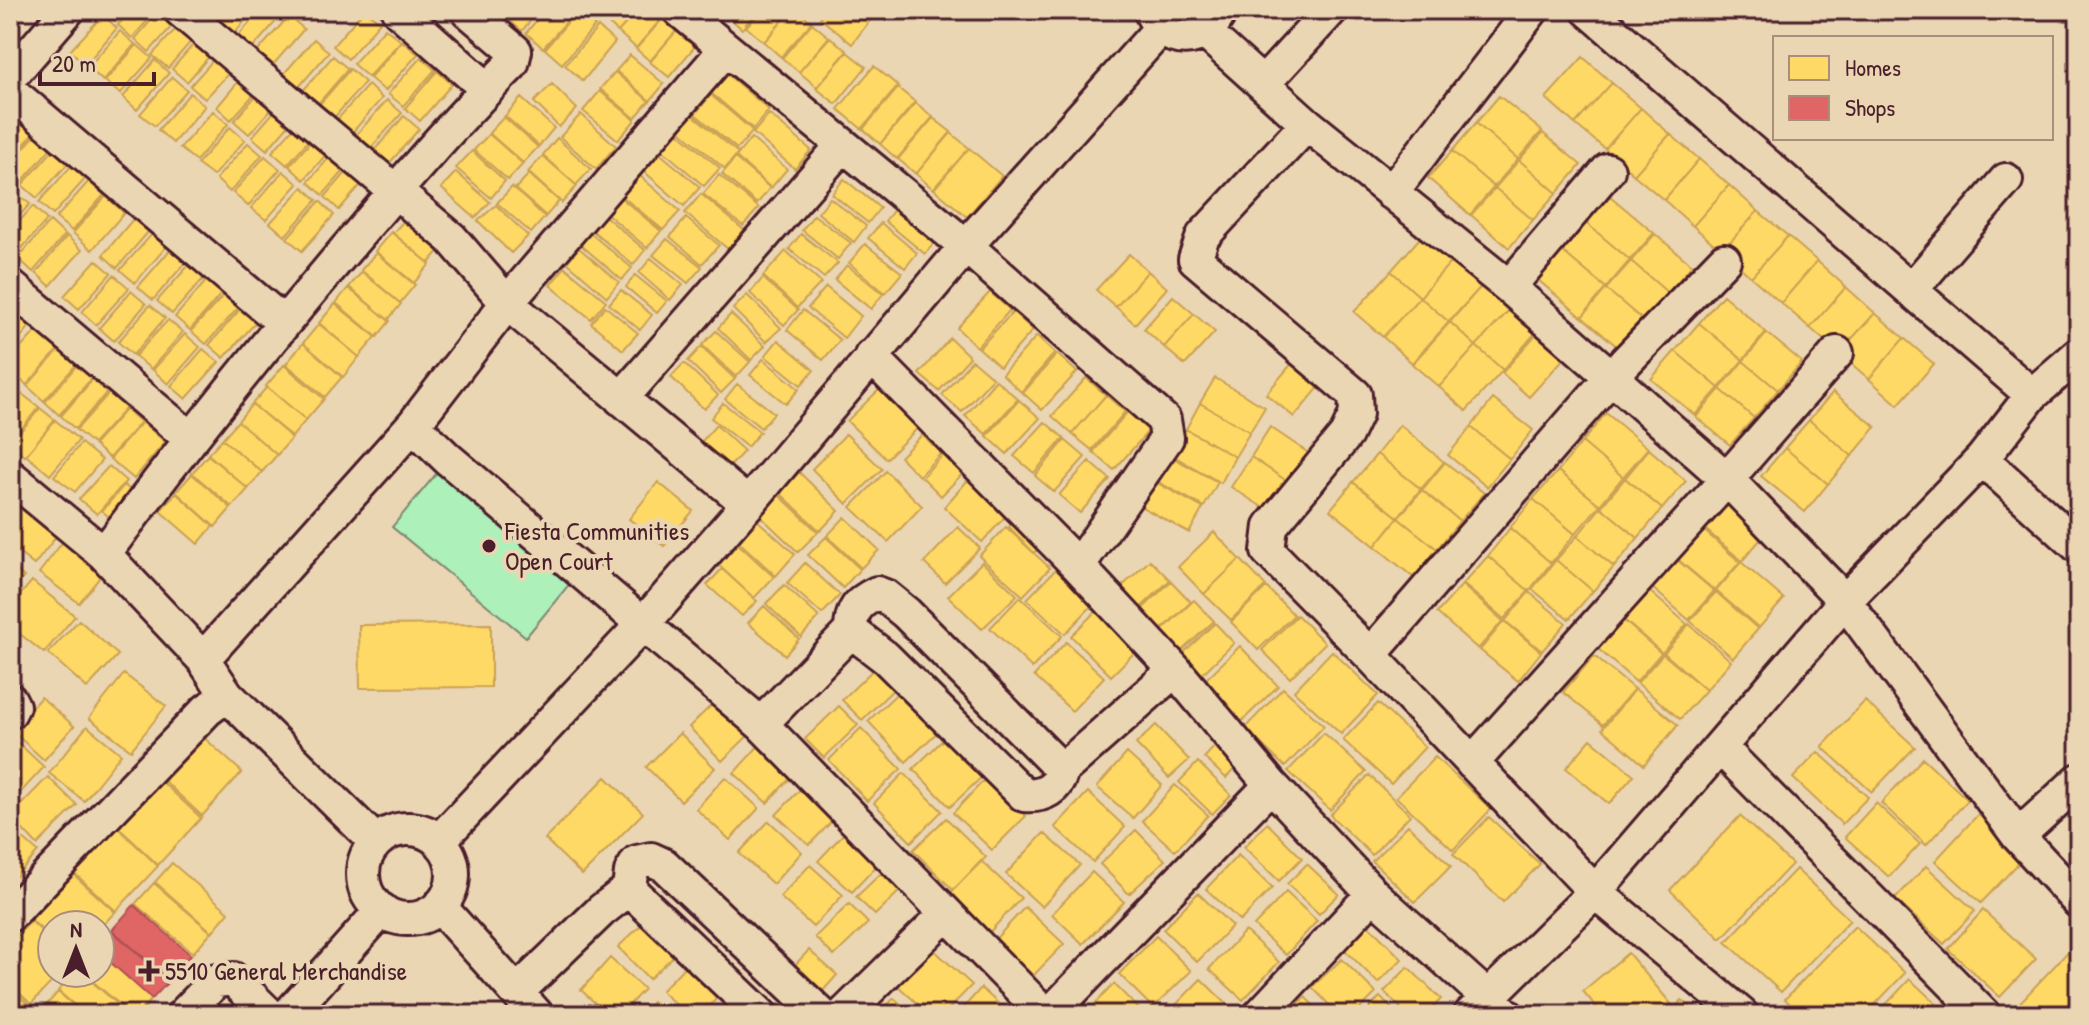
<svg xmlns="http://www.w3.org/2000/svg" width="2089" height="1025" font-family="'Patrick Hand',sans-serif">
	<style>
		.green { fill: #adf0b9; stroke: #7c8872; stroke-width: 2 }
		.homes { fill: #ffd966; stroke: #c9a154; stroke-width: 2 }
		.shops { fill: #e06666; stroke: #b35154; stroke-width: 2 }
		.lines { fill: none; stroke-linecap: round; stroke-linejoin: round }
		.street-casing { stroke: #4a1f2b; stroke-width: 38 }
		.street { stroke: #ebd6b4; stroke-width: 32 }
		.poi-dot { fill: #4a1f2b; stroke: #ebd6b4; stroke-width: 3 }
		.labels { text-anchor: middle; stroke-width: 8; stroke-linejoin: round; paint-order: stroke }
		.poi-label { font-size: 26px; fill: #4a1f2b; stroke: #ebd6b4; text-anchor: start }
	</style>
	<rect width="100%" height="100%" fill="#ebd6b4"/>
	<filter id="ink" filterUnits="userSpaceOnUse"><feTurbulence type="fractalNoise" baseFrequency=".0125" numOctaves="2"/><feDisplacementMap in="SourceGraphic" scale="16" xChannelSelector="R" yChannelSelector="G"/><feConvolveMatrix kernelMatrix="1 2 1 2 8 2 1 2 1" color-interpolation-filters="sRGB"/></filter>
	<g filter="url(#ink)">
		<!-- green -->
		<path class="green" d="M451 456 585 565 526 637 392 527Z"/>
		<!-- homes -->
		<path class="homes" d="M103 10H127L117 22Z
			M131 10H157L132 38 118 25Z
			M160 10H176L182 15 149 52 135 39Z
			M228 10H254L233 35 217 22Z
			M261 10H282L284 12 252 49 238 36Z
			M364 10 380 22 348 59 333 46Z
			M509 10H539L522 31 504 16Z
			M545 10 576 11 543 48 526 33Z
			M609 10H637L618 32 602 18Z
			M638 10H658L664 16 636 48 618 32Z
			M725 10H758L742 29 723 12Z
			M761 10H791L764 42 746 27Z
			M792 10H797L812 22 781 57 764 42Z
			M826 10H878L852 44 820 18Z
			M577 11 595 26 562 64 545 49Z
			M103 15 117 28 86 64 70 51Z
			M289 16 304 29 272 66 257 52Z
			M664 17 678 29 650 61 636 49Z
			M185 19 200 31 168 68 152 55Z
			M812 23 829 37 799 72 782 58Z
			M598 27 615 42 583 81 565 65Z
			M385 28 401 41 368 77 353 64Z
			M678 29 697 44 669 77 650 62Z
			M120 31 135 44 103 81 88 67Z
			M204 32 219 45 187 82 172 69Z
			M830 37 847 51 817 87 799 72Z
			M314 39 329 52 297 89 282 76Z
			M402 41 418 54 385 91 370 78Z
			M137 45 152 58 120 94 105 81Z
			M222 50 238 63 205 99 190 86Z
			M847 52 866 67 836 104 816 88Z
			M630 55 664 84 650 101 616 71Z
			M333 56 348 69 316 106 301 93Z
			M421 57 435 70 403 106 388 94Z
			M1583 57 1612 83 1575 124 1546 98Z
			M155 60 169 73 137 110 123 97Z
			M874 66 898 86 862 129 838 109Z
			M350 69 365 82 333 119 318 106Z
			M248 70 264 83 231 120 217 107Z
			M437 71 452 84 420 121 405 108Z
			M615 72 649 101 635 118 600 89Z
			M727 74 769 110 753 129 711 93Z
			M172 77 187 90 155 126 140 114Z
			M1612 83 1641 108 1605 149 1575 124Z
			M266 84 281 98 249 134 234 121Z
			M552 84 577 109 559 127 534 102Z
			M368 85 382 98 351 134 335 122Z
			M898 88 915 102 880 144 863 129Z
			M600 91 635 120 618 140 583 111Z
			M190 93 205 106 173 143 158 130Z
			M711 95 753 131 737 149 695 114Z
			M1499 96 1542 131 1518 159 1476 123Z
			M521 98 554 128 539 146 505 116Z
			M284 100 299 113 267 150 252 137Z
			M387 100 402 113 370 149 355 136Z
			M916 103 933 117 897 159 880 144Z
			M1641 108 1670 134 1634 175 1605 149Z
			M213 111 228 124 196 161 180 148Z
			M581 114 616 146 596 169 560 137Z
			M692 114 738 153 725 169 678 129Z
			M769 114 811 150 795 169 753 133Z
			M16 116 34 133 10 161V123Z
			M304 116 319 128 287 165 272 152Z
			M404 116 419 129 387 166 372 153Z
			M504 117 538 147 523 163 489 133Z
			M933 118 951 132 916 174 898 159Z
			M1476 123 1518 159 1494 187 1452 151Z
			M230 127 245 140 213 176 197 164Z
			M321 130 336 143 304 180 289 166Z
			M675 130 720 168 704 186 660 148Z
			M951 133 969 148 933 189 916 174Z
			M1543 133 1581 165 1557 193 1519 160Z
			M36 134 51 148 19 185 10 177V164Z
			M489 134 523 164 508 180 474 150Z
			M1670 134 1699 159 1664 200 1634 175Z
			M557 138 591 169 576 185 543 155Z
			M751 138 787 169 771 188 736 157Z
			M248 143 262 155 230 192 216 179Z
			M340 145 355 158 323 195 308 182Z
			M55 148 70 161 37 198 22 185Z
			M969 148 1002 176 967 217 934 189Z
			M472 151 505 181 491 198 456 168Z
			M657 151 700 187 684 206 641 169Z
			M1452 151 1494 187 1470 215 1428 178Z
			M265 156 280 169 248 206 233 193Z
			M543 156 577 186 562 203 528 172Z
			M735 158 770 188 757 204 722 174Z
			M1699 159 1729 185 1693 226 1664 200Z
			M357 160 371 173 339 210 325 197Z
			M1519 160 1557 193 1533 220 1495 188Z
			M71 166 86 178 53 215 39 202Z
			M283 171 298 184 266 220 251 208Z
			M456 172 490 202 475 218 441 188Z
			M529 174 559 201 546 216 515 189Z
			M719 175 759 208 743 226 703 194Z
			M640 176 680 211 663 230 622 196Z
			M844 179 880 208 868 223 832 194Z
			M89 181 104 195 72 231 56 218Z
			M1729 185 1758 211 1722 251 1693 226Z
			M303 187 317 200 285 236 270 223Z
			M512 187 545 217 531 233 497 203Z
			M1495 188 1533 220 1509 248 1471 215Z
			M14 191 30 204 10 226V196Z
			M701 194 744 230 728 249 685 213Z
			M106 196 124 213 92 250 73 233Z
			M1610 196 1654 233 1630 260 1586 223Z
			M620 197 661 231 647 248 606 213Z
			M830 198 866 226 854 242 818 213Z
			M320 201 334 215 302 251 287 238Z
			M496 205 528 236 511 253 478 221Z
			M33 206 47 220 15 256 10 251V232Z
			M897 206 938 239 925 254 885 221Z
			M415 208 450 238 429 263 393 233Z
			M1758 211 1788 236 1751 277 1722 251Z
			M814 215 851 243 838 259 802 230Z
			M605 216 645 250 633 265 593 231Z
			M134 218 149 231 117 268 103 255Z
			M686 218 719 245 702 264 670 237Z
			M50 221 65 235 33 272 18 258Z
			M881 223 917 253 905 268 868 238Z
			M1586 223 1630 260 1606 288 1562 251Z
			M1426 231 1455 257 1420 297 1391 271Z
			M391 232 430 264 414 283 375 251Z
			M590 233 632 268 622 280 581 245Z
			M152 234 167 246 135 283 120 270Z
			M801 234 838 263 824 278 789 249Z
			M1655 234 1692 265 1668 293 1631 261Z
			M67 236 82 250 50 286 36 273Z
			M1788 236 1817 261 1781 303 1751 277Z
			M667 239 702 267 688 283 653 255Z
			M865 244 902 273 885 293 849 263Z
			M579 248 619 282 607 297 567 262Z
			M170 250 185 263 153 300 138 287Z
			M786 251 821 283 797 308 763 276Z
			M1562 251 1606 288 1582 317 1538 280Z
			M376 253 415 285 400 303 361 270Z
			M1129 254 1148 271 1116 307 1096 290Z
			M1455 257 1484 283 1449 322 1420 297Z
			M651 258 683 285 670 300 639 273Z
			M96 260 111 273 79 309 64 296Z
			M1631 261 1668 293 1644 321 1606 289Z
			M1817 261 1846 287 1810 328 1781 303Z
			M189 265 204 278 172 314 157 301Z
			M847 265 883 294 871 309 835 280Z
			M565 267 606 301 591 319 550 285Z
			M1148 271 1167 288 1135 324 1116 307Z
			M1391 271 1420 297 1383 337 1354 312Z
			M362 272 401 304 388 320 349 287Z
			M114 275 129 288 96 325 82 312Z
			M635 275 667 301 657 313 626 287Z
			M763 278 798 310 784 325 750 293Z
			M207 280 222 293 190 330 175 317Z
			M1484 283 1512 307 1476 346 1450 322Z
			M826 287 861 316 844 338 808 308Z
			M1846 287 1875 313 1839 353 1810 328Z
			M348 288 390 321 377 337 336 303Z
			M1606 289 1644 321 1619 348 1582 317Z
			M621 290 652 315 640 330 609 304Z
			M131 291 146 304 114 341 99 328Z
			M990 292 1010 310 977 347 957 328Z
			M224 295 238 308 206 344 191 331Z
			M747 295 781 328 766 342 733 309Z
			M1723 295 1766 332 1743 360 1699 323Z
			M1173 296 1194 314 1164 347 1144 329Z
			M1420 297 1449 322 1412 363 1383 337Z
			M335 304 376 337 359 357 319 323Z
			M150 305 165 318 133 355 118 342Z
			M605 306 638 333 623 350 591 323Z
			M1512 307 1538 330 1503 370 1476 346Z
			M10 308 31 325 10 351Z
			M241 308 256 322 224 358 209 345Z
			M803 310 840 340 823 360 787 330Z
			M1013 312 1033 330 1000 367 979 348Z
			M1875 313 1904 338 1869 379 1839 353Z
			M731 314 765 346 751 360 718 328Z
			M1194 314 1215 332 1185 365 1164 347Z
			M168 320 183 332 151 369 135 356Z
			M1450 322 1476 346 1439 387 1412 364Z
			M1699 323 1743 360 1719 388 1675 351Z
			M319 324 359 357 343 377 303 343Z
			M37 330 59 349 27 385 10 371V360Z
			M716 331 750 362 736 377 702 345Z
			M1539 331 1567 355 1529 397 1502 373Z
			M1767 333 1802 362 1778 390 1743 361Z
			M185 334 200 347 168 384 153 370Z
			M1037 336 1055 353 1021 392 1002 374Z
			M950 338 970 357 939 391 919 374Z
			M1904 338 1934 364 1898 405 1869 379Z
			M778 340 814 370 801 385 765 356Z
			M303 343 342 377 325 397 286 364Z
			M1476 346 1503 370 1466 411 1439 387Z
			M701 347 735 379 721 393 688 361Z
			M203 349 219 362 186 399 171 386Z
			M59 350 76 365 44 401 27 386Z
			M1675 351 1719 388 1695 415 1651 379Z
			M1057 354 1077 372 1042 410 1023 393Z
			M763 359 799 389 786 404 750 375Z
			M972 360 993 378 962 412 942 395Z
			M1294 361 1322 384 1294 417 1266 394Z
			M1743 361 1778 390 1754 418 1720 389Z
			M684 363 718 395 704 409 671 377Z
			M77 365 92 378 59 415 45 402Z
			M284 365 324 399 306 420 266 386Z
			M1086 378 1106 395 1072 434 1052 416Z
			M1215 378 1265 407 1250 432 1200 403Z
			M93 379 107 392 75 429 61 416Z
			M996 380 1018 399 986 434 965 416Z
			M886 383 925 421 886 459 847 421Z
			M10 384 21 393 10 406Z
			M737 384 774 413 761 428 725 399Z
			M267 387 306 420 292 437 252 404Z
			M1720 389 1754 418 1730 445 1696 417Z
			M1833 392 1876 427 1852 456 1809 420Z
			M109 393 126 408 93 444 76 430Z
			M22 394 39 407 10 443V409Z
			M1106 395 1125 412 1092 450 1072 434Z
			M1493 399 1533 430 1510 459 1471 427Z
			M1019 400 1040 418 1007 454 987 436Z
			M723 403 760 432 747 447 711 418Z
			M1200 403 1250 432 1235 457 1186 429Z
			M252 404 292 438 277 455 238 421Z
			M40 408 55 420 25 456 10 444Z
			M126 409 141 422 109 458 94 445Z
			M1130 409 1151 428 1114 470 1093 452Z
			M1606 413 1648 448 1623 477 1582 442Z
			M55 420 79 440 50 475 26 455Z
			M1809 420 1852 456 1828 484 1785 448Z
			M238 421 277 455 262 472 222 439Z
			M142 422 165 442 134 479 110 459Z
			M1045 422 1064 438 1034 473 1014 456Z
			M716 425 744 451 725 472 697 447Z
			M1400 425 1444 462 1421 489 1377 454Z
			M931 426 950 444 919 476 900 457Z
			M1270 427 1310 454 1290 483 1251 457Z
			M1471 427 1510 459 1487 487 1448 455Z
			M1186 429 1235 457 1221 483 1170 454Z
			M846 434 882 469 847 504 812 469Z
			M222 439 262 472 248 489 208 454Z
			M1065 440 1085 457 1054 492 1035 476Z
			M1582 442 1623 477 1600 505 1558 471Z
			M81 443 102 460 75 492 54 476Z
			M952 445 972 464 941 496 922 477Z
			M1785 448 1828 484 1805 512 1761 476Z
			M1649 449 1686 481 1662 509 1625 478Z
			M1377 454 1421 489 1398 517 1353 482Z
			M208 455 248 489 232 507 192 473Z
			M1170 456 1218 482 1204 507 1156 481Z
			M1251 457 1290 483 1270 512 1231 487Z
			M1089 461 1110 479 1080 513 1059 495Z
			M1445 462 1484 493 1460 521 1422 490Z
			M109 466 126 481 97 514 79 499Z
			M886 471 922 506 888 542 851 507Z
			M976 471 1015 506 982 542 944 507Z
			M1558 471 1600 505 1575 534 1533 499Z
			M799 472 839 511 820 531 780 493Z
			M192 474 231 508 215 527 176 492Z
			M1625 478 1662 509 1638 538 1601 507Z
			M658 482 693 511 664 546 629 519Z
			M1156 482 1203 508 1189 533 1142 507Z
			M1353 482 1398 517 1375 546 1330 510Z
			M124 485 138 496 115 522 102 511Z
			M21 490 66 524 34 565 10 546V504Z
			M1422 490 1460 521 1437 549 1398 518Z
			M176 493 213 526 198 544 160 511Z
			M778 494 818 532 798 552 758 514Z
			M1724 496 1767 532 1742 561 1699 524Z
			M1533 499 1575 534 1551 563 1510 528Z
			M1601 507 1638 538 1614 567 1577 536Z
			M1023 514 1048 539 1034 553 1009 527Z
			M845 517 879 550 861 568 827 536Z
			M1398 518 1437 549 1414 578 1375 546Z
			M756 519 795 554 776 576 737 540Z
			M958 527 980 548 945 583 924 563Z
			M1006 527 1050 568 1023 596 979 556Z
			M1510 528 1551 563 1529 591 1488 556Z
			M1701 528 1740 562 1715 591 1675 557Z
			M1214 532 1240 559 1204 594 1178 567Z
			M68 535 109 566 79 603 39 573Z
			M1577 536 1614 567 1593 591 1556 560Z
			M826 537 860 569 843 588 808 555Z
			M735 541 774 577 754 598 716 563Z
			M1488 556 1529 591 1504 619 1463 584Z
			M1675 558 1714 591 1689 620 1650 586Z
			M1240 559 1266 586 1231 620 1204 594Z
			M1150 560 1170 580 1134 614 1114 594Z
			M1556 560 1593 591 1569 619 1532 589Z
			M1064 561 1101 596 1065 634 1027 599Z
			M982 562 1017 595 982 629 948 596Z
			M1741 562 1784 599 1759 628 1716 591Z
			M805 563 840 595 822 614 787 583Z
			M10 565 24 577 10 593Z
			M722 569 757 601 742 616 707 585Z
			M32 581 75 616 44 653 10 626V607Z
			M1171 581 1191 602 1155 636 1135 616Z
			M784 585 819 617 801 637 766 604Z
			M1462 585 1503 621 1478 649 1437 613Z
			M1266 587 1294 615 1258 650 1231 622Z
			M1648 590 1687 624 1662 653 1623 619Z
			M1529 592 1566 623 1542 651 1505 621Z
			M1716 592 1758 629 1733 658 1690 621Z
			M1020 597 1062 636 1032 668 990 628Z
			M1194 600 1214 621 1177 655 1157 635Z
			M1104 603 1144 643 1111 676 1071 636Z
			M764 606 799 639 785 655 748 623Z
			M1297 615 1325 643 1290 678 1262 650Z
			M1622 619 1661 653 1636 682 1597 648Z
			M79 620 118 655 87 688 48 653Z
			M1504 621 1541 652 1518 681 1480 650Z
			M1215 623 1234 643 1198 678 1178 658Z
			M491 624V687L360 688 359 625Z
			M1689 624 1731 661 1706 690 1664 653Z
			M1066 642 1104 677 1072 711 1034 676Z
			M1240 646 1278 686 1238 725 1200 685Z
			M1332 651 1378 695 1341 734 1294 691Z
			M1663 654 1706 690 1680 719 1637 683Z
			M1594 656 1634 689 1603 725 1563 692Z
			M883 660 903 680 862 720 842 700Z
			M124 674 166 706 131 750 89 718Z
			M908 683 947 723 906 762 868 721Z
			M1283 688 1324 726 1285 767 1245 728Z
			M1635 689 1678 725 1644 765 1602 729Z
			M723 694 756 728 722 761 689 727Z
			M41 697 74 726 44 760 11 730Z
			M1865 701 1915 747 1872 792 1822 747Z
			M1378 703 1425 747 1391 784 1343 740Z
			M839 706 858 725 824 758 805 739Z
			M1156 725 1189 760 1169 778 1136 744Z
			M87 726 121 754 84 801 49 773Z
			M861 728 901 769 867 801 829 760Z
			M680 733 715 768 681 801 646 767Z
			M1324 733 1366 772 1330 810 1288 771Z
			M200 734 242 772 202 816 160 777Z
			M949 734 987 772 950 807 913 769Z
			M12 737 44 767 10 804V739Z
			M1591 739 1634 775 1609 804 1566 768Z
			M763 741 796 772 767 803 734 773Z
			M1218 743 1240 763 1226 778 1204 758Z
			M1818 752 1868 797 1842 824 1793 778Z
			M1127 753 1162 785 1133 818 1097 787Z
			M1435 757 1491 809 1453 850 1396 797Z
			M1923 758 1968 800 1926 845 1881 803Z
			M1198 762 1231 795 1212 814 1179 782Z
			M904 773 942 811 911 842 874 803Z
			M1369 775 1410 815 1372 855 1330 815Z
			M48 777 77 805 37 845 10 816Z
			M606 777 643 813 582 875 545 839Z
			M725 777 759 808 730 840 696 809Z
			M986 778 1026 816 992 850 953 813Z
			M160 780 201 818 158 865 117 826Z
			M806 783 839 814 809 845 776 815Z
			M1175 785 1208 815 1175 851 1142 821Z
			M1088 792 1125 827 1093 862 1055 827Z
			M1876 803 1920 844 1889 877 1845 837Z
			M1983 809 2030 851 1981 903 1935 861Z
			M1740 816 1792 864 1721 939 1670 890Z
			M1489 817 1540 864 1503 902 1453 854Z
			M946 818 986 857 953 890 913 850Z
			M769 821 802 852 773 884 739 853Z
			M1267 823 1302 858 1279 881 1244 847Z
			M1408 825 1451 866 1415 902 1372 861Z
			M10 827 38 852 10 883Z
			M117 827 158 866 116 911 74 873Z
			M848 829 882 860 852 892 818 861Z
			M1136 830 1165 860 1129 894 1100 864Z
			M1044 833 1080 865 1042 907 1006 874Z
			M1238 855 1272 888 1240 921 1206 889Z
			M981 861 1021 898 986 936 945 899Z
			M172 863 229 912 212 932 155 882Z
			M891 864 909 882 875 915 856 897Z
			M1307 864 1339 894 1319 914 1287 884Z
			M810 865 843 895 813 927 780 897Z
			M1926 866 1975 911 1944 944 1895 899Z
			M1796 869 1850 920 1781 992 1726 942Z
			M1092 872 1124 902 1083 944 1052 914Z
			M73 874 115 912 100 928V925H52V939L31 920Z
			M154 883 211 932 193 953 135 904Z
			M1286 892 1317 921 1286 955 1254 926Z
			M1198 893 1232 926 1197 962 1163 929Z
			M849 904 868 923 834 956 815 937Z
			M1025 907 1064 944 1027 982 989 946Z
			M1983 910 2036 959 2000 997 1948 949Z
			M652 915 683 947 649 979 618 947Z
			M31 921 52 941V973H60L31 1004 10 984V943Z
			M1368 925 1402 959 1378 983 1344 949Z
			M1855 926 1905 973 1865 1015H1801L1785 999Z
			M1245 931 1279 962 1243 1000 1209 969Z
			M1156 936 1191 971 1153 1008 1119 974Z
			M2079 940V1015H2014L2011 1012Z
			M933 949 972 985 943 1015H930L898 986Z
			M809 950 837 975 821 993 793 967Z
			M100 953 152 999 138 1015H132L83 973H100Z
			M1628 953 1672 1005 1660 1015H1603L1583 991Z
			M610 958 644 989 620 1015H608L581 990Z
			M1342 959 1376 993 1354 1015H1339L1312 987Z
			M691 960 724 991 701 1015H687L661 991Z
			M1408 967 1441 999 1426 1015H1408L1384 992Z
			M74 973H82L130 1015H86L58 991Z
			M1201 979 1234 1011 1229 1015H1166Z
			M1910 979 1948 1015H1876Z
			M1114 984 1145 1015H1084Z
			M10 988 29 1005 20 1015H10Z
			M981 988 1011 1015H957Z
			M58 992 85 1015H48L42 1010Z
			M1305 997 1323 1015H1288Z
			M1380 997 1398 1015H1363Z
			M894 998 912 1015H878Z
			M1682 1000 1699 1015H1669Z
			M652 1002 666 1015H640Z"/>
		<!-- shops -->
		<path class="shops" d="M134 905 191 955 169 979 112 930Z
			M112 931 169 981 152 999 100 953V944Z"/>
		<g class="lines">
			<!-- street casing -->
			<g class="street-casing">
				<path id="street" d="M180 10 451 238 507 303 748 504
					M398 10 487 89
					M679 10 966 246 1164 420 1167 438 1078 566
					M1150 10C1165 48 1205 46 1221 10
					M1588 10 2032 395
					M1205 32 1307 124 1509 287 1727 479 1845 601 2018 836 2079 902
					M10 77 68 10
					M1263 84 1331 10
					M10 91 284 323
					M1307 124 1203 236 1195 259 1355 395 1356 414 1346 435 1271 526 1268 551 1370 655 1595 892 1742 1015
					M1391 193 1532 10
					M10 286 190 438
					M1509 287 1608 170
					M1911 290 2006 180
					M871 356 1078 566 1175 670 1271 785 1373 894 1507 1015
					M621 399 842 146
					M413 425 447 458 761 724 1046 1015
					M1982 459 2079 547
					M10 476 104 554 203 659 227 695 376 842
					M104 554C180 451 259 352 342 254 397 189 452 124 512 64L515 51 467 10
					M877 593 885 596 906 613 1062 770C1058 789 1043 797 1024 795L886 658 851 631C851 610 858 602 877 593Z
					M1370 655 1611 377 1724 260
					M203 659 413 425 507 303 725 50
					M10 700 13 706 10 712
					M761 724 851 631
					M1720 747 1984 1015
					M1472 763 1727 479 1837 353
					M1062 770 1175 670
					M363 874a45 45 0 1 1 90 0a45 45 0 1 1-90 0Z
					M2018 836 2079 780
					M439 841 644 623 748 504 966 246 1161 28
					M439 906 537 1015
					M10 915 207 710 227 695
					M517 992 602 910 629 889
					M183 1015 216 981 233 979 270 1015
					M288 1015 382 910
					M761 1015 629 889 631 872 637 862 651 859 664 865 822 1015
					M843 1015 945 915
					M1049 1015 1271 785
					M1260 1015 1373 894
					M1470 1015 1595 892 1845 601 1982 459 2032 395 2079 354"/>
			</g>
			<!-- street -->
			<use href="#street" class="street"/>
		</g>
	</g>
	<!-- markers -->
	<g class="poi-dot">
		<circle cx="489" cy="546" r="8"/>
		<path d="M145 959h8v8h8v8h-8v8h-8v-8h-8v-8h8z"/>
	</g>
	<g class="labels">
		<!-- poi labels -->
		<g class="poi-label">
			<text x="505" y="540">Fiesta Communities<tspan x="505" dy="30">Open Court</tspan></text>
			<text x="165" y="980">5510 General Merchandise</text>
		</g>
	</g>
	<!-- margin -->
	<rect width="2089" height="1025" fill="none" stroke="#ebd6b4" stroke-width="40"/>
	<rect x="20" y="20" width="2049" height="985" fill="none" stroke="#4a1f2b" stroke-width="3" filter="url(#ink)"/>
	<!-- legend -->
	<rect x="1773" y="36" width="280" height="104" fill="#ebd6b4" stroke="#ab8d7d" stroke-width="2"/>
	<rect x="1789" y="56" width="40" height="24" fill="#ffd966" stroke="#ab8d7d" stroke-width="2"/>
	<text x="1845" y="76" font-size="24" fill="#4a1f2b">Homes</text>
	<rect x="1789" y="96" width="40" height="24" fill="#e06666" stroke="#ab8d7d" stroke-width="2"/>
	<text x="1845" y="116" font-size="24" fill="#4a1f2b">Shops</text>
	<!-- north arrow -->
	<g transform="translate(76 949)"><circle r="38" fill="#ebd6b4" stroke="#ab8d7d" stroke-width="2"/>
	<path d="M0-6L14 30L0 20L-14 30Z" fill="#4a1f2b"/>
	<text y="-12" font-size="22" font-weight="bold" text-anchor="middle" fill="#4a1f2b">N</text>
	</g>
	<!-- scale -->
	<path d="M40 72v12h114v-12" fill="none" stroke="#4a1f2b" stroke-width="4"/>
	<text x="52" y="72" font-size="24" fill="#4a1f2b" stroke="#ebd6b4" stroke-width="6" paint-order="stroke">20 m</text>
</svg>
